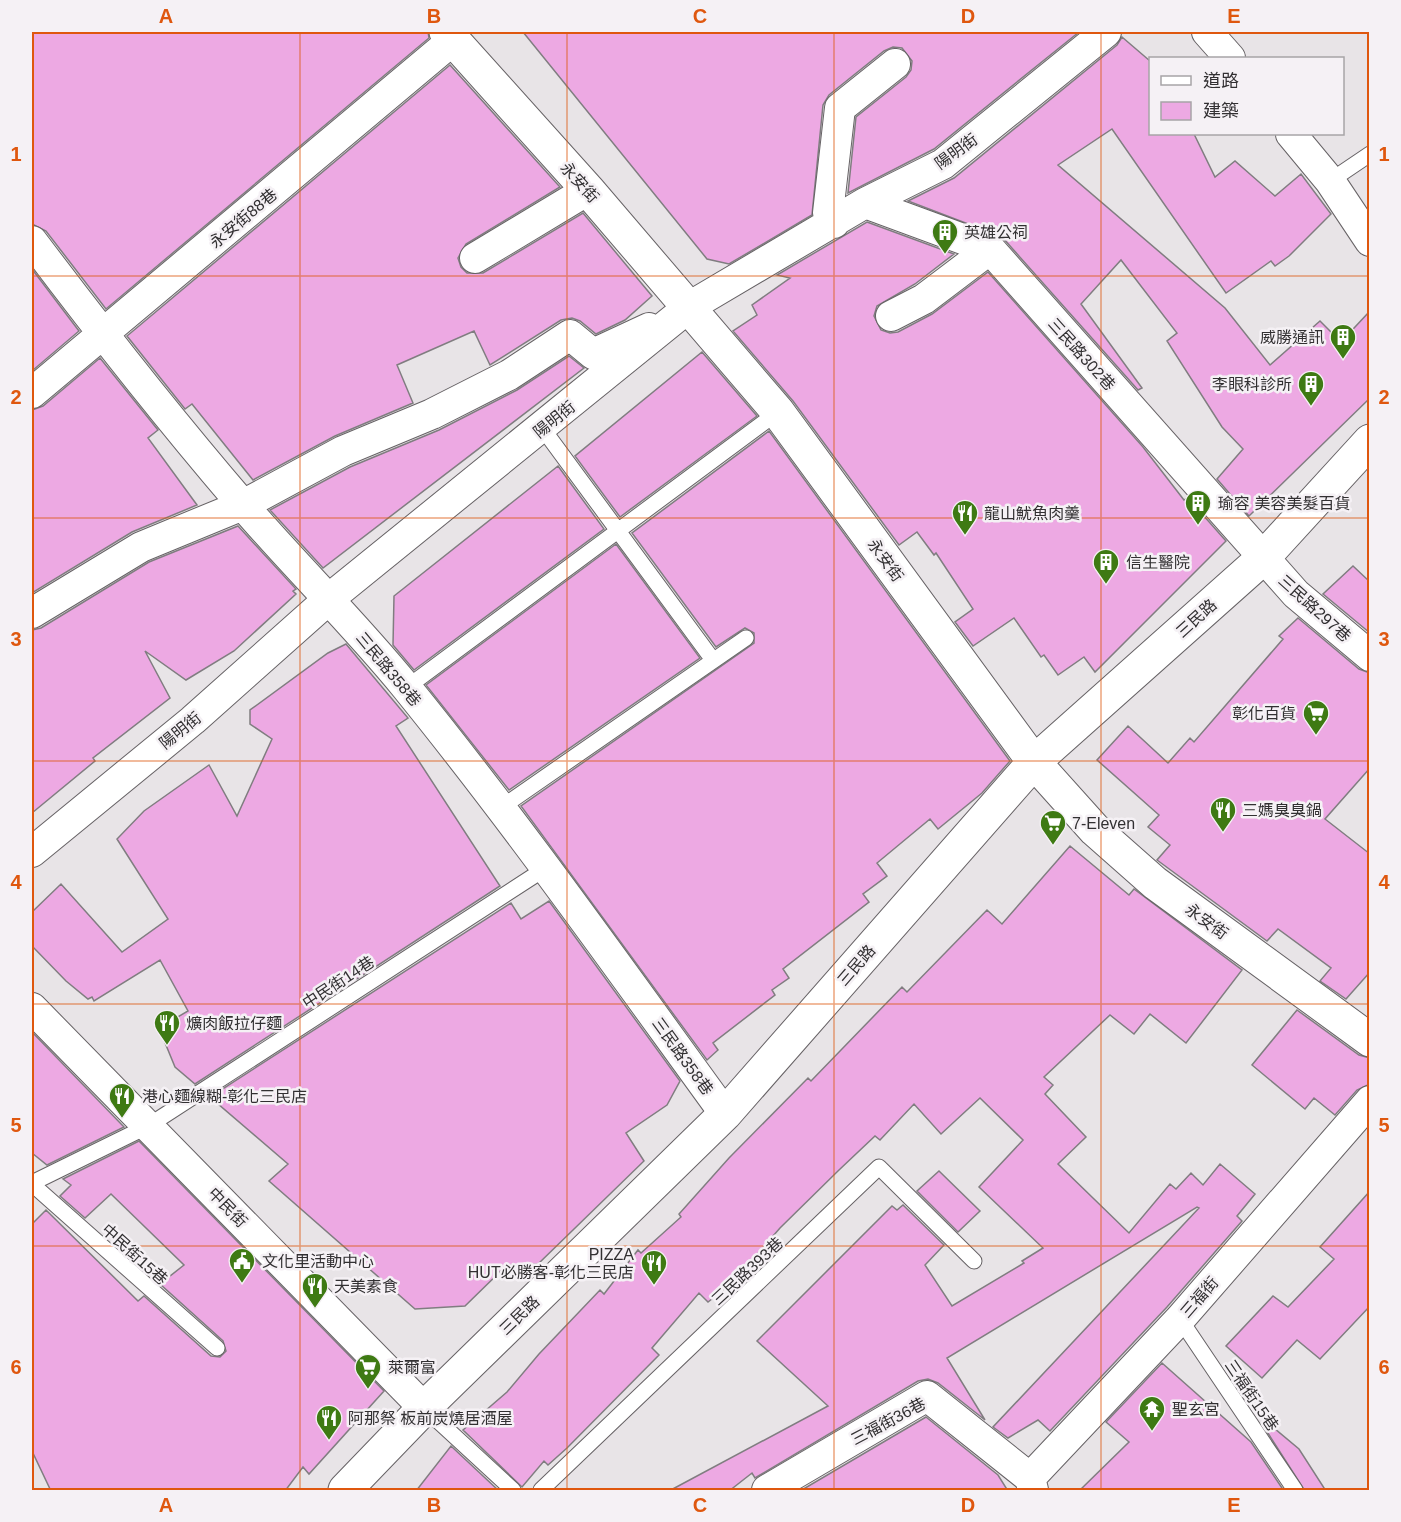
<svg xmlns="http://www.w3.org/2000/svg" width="1401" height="1522" font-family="Helvetica,'Noto Sans TC',sans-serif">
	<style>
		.building { fill: #eda9e3; stroke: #807d80; stroke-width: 1.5 }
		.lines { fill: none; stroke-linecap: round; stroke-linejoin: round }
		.lane-casing { stroke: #666265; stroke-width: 17 }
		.street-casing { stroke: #666265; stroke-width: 32 }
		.secondary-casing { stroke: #666265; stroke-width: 35 }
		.lane { stroke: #fff; stroke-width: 15 }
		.street { stroke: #fff; stroke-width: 30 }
		.secondary { stroke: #fff; stroke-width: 33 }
		.grid { fill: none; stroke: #df570e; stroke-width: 1.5; stroke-opacity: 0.55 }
		.labels { text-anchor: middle; stroke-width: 5; stroke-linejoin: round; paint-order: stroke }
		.street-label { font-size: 16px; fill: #323032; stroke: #f5f1f5 }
		.poi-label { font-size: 16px; fill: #323032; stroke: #f5f1f5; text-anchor: start }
		.neatline { fill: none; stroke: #df570e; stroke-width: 2 }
		.grid-label { font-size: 20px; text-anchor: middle; font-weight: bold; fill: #df570e }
	</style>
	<rect width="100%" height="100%" fill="#e8e4e7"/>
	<!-- building -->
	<path class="building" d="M32 32H428L429 38 106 309 46 231 32 224Z
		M523 32H1079L934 149 848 193 856 117 906 77 911 70 912 61 902 48 893 47 884 51 829 95 823 105 812 215 729 264 707 259Z
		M1122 37 1150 61V134H1194L1215 177 1235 161 1275 196 1301 174 1331 214 1289 256 1275 266 1271 261 1226 293 1112 129 1058 165 1225 308 1270 365 1320 321 1341 342 1370 311V398L1249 516 1217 479 1243 449 1222 427 1167 341 1177 333 1121 260 1081 304 1142 388 1138 390 1002 237 908 201 954 178 1117 45Z
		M450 65 560 187 466 244 458 258 461 267 467 273H483L583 213 652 296 625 320 596 334 580 321 572 318 561 320 490 365 474 331 397 365 413 403 335 436 253 480 192 404 185 409 127 336Z
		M867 222 954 254 915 284 877 306 874 316 881 330 890 333 898 332 932 314 988 272 1143 447 1184 500 1188 498 1226 541 1095 672 1084 657 1058 675 1044 655 1041 657 1014 618 973 646 955 622 973 609 936 553 934 555 917 532 899 545 793 401 733 331 757 315 752 305 790 278 777 275Z
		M32 269 79 331 32 371Z
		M702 352 757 416 620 517 575 456Z
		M569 356 584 368 323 568 270 510 350 467 439 430 517 390Z
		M100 358 158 430 148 438 197 505 132 532 32 593V410L43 406Z
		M769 431 1010 761 982 793 938 829 930 819 877 863 887 876 863 894 869 902 783 969 789 978 772 990 775 995 713 1043 718 1050 707 1060 521 806 754 643V633L745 628 716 647 632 533Z
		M558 466 604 529 414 670 393 645 394 596Z
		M238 526 296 589 293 591 296 594 234 651 186 680 145 651 170 698 93 758 95 761 32 813V630L41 628 149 562Z
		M616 544 700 658 509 790 426 685Z
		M1353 566 1370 582V633L1323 594Z
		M1298 618 1359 669 1370 673V768L1325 819 1370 854V972L1346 999 1320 981 1331 968 1278 929 1267 941 1157 860 1170 845 1148 827 1159 815 1097 760 1128 726 1168 763 1190 738 1194 742 1283 639 1279 636Z
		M346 644 408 718 396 726 500 886 195 1084 175 1067 159 1028 188 1011 160 960 94 1001 92 997 88 999 66 981 32 946V912L61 884 122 952 168 919 117 839 144 811 209 765 237 816 272 739 250 724V710L328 653Z
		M1070 846 1129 895 1134 889 1242 970 1186 1043 1150 1014 1134 1034 1110 1015 1044 1077 1053 1085 1045 1094 1086 1137 1058 1164 1129 1233 1170 1184 1176 1189 1191 1173 1203 1185 1220 1164 1255 1194 1237 1216 1242 1221 1167 1307 1050 1431 1038 1420 1008 1438 993 1427 1199 1208 1197 1207 947 1358 985 1420 938 1383 928 1379 918 1381 755 1478 752 1473 729 1491H669L828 1406 757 1341 892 1206 897 1210 903 1205 944 1245 925 1265 952 1306 1024 1263 1022 1261 1043 1248 979 1187 1023 1140 980 1098 941 1134 914 1104 880 1140 875 1136 839 1170 780 1228 732 1283 708 1302 699 1293 652 1348 659 1355 567 1448 548 1465 544 1461 522 1487 463 1430 507 1392 539 1354 600 1290 604 1294 638 1250 641 1253 681 1217 679 1214 729 1158 808 1078 811 1081 902 987 907 992 987 910 1002 924Z
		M549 901 680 1081 667 1105 626 1133 644 1161 538 1264 507 1265 465 1306 415 1309 269 1181 288 1164 210 1097 511 903 521 919Z
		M1297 1010 1359 1055 1370 1058V1084L1357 1090 1335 1115 1314 1098 1305 1109 1252 1065Z
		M32 1032 124 1127 47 1165 32 1153Z
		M139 1141 384 1391 309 1474 303 1467 285 1491H51L32 1451V1224L46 1210 138 1301 144 1296 211 1356 220 1357 226 1351 223 1341 160 1284 184 1265 111 1194 85 1218 60 1196 71 1185 63 1179Z
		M939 1171 980 1211 958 1232 917 1191Z
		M1370 1191V1306L1320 1359 1297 1340 1262 1378 1226 1346 1273 1296 1288 1307 1334 1259 1320 1247Z
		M1162 1363 1251 1442 1284 1491H1079L1129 1442 1106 1422Z
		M926 1417 998 1475 1008 1491H800Z
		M1268 1423 1299 1449 1326 1491H1305L1264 1427Z
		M451 1446 499 1491H416Z"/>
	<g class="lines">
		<!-- lane casing -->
		<g class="lane-casing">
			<path id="lane" d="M1330 181 1370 154
				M543 429 713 660
				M406 688 778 412
				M499 809 746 638
				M32 1183 148 1126 546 868
				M32 1184 217 1348
				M1180 1319 1295 1490
				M424 1408 513 1490
				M541 1490 879 1167 974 1261"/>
		</g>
		<!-- street casing -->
		<g class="street-casing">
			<path id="street" d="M1207 32 1230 58
				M1291 134 1330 181 1370 241
				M865 203 990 249 1296 594 1370 656
				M834 223 828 213 840 108 895 64
				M32 241C99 330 169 419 242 504 295 566 354 623 406 687 518 825 621 971 725 1114
				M475 258 588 190
				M891 316 924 299 990 249
				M32 393 453 40
				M32 613 141 547 243 505 343 451 432 414 509 375 570 335 593 354 649 328
				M32 852 193 720 330 598 689 307 865 203 943 164 1106 32
				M32 1008 424 1408
				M767 1490 927 1396 1030 1478
				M1033 1490 1030 1478 1180 1319 1370 1101"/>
		</g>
		<!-- secondary casing -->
		<g class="secondary-casing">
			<path id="secondary" d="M446 32 588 190 778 412 1034 762 1095 830 1155 883 1370 1040
				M345 1490 424 1408 725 1114 1034 762 1263 558 1370 441"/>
		</g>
		<!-- lane -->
		<use href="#lane" class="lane"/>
		<!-- street -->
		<use href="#street" class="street"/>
		<!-- secondary -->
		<use href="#secondary" class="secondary"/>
	</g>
	<!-- grid -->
	<path class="grid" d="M300 32V1490M567 32V1490M834 32V1490M1101 32V1490M32 276H1370M32 518H1370M32 761H1370M32 1004H1370M32 1246H1370"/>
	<!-- icons -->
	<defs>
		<g id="building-pin" transform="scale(1.35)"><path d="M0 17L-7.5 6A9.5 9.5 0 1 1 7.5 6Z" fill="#3e7a13" stroke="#f5f1f5"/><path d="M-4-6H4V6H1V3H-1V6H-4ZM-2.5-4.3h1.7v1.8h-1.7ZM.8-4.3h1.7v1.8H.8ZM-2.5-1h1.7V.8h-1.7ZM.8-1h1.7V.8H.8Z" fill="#fff"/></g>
		<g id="restaurant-pin" transform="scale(1.35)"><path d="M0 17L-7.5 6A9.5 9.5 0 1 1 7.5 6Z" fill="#3e7a13" stroke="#f5f1f5"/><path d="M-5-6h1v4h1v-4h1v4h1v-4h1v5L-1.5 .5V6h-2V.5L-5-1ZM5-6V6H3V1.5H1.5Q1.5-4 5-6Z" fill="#fff"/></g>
		<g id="supermarket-pin" transform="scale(1.35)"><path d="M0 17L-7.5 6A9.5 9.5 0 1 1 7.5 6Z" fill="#3e7a13" stroke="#f5f1f5"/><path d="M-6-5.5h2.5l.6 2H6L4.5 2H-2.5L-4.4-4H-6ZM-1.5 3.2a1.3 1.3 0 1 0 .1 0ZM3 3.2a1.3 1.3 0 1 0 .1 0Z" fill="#fff"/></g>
		<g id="civic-pin" transform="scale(1.35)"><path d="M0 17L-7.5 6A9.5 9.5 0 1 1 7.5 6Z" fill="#3e7a13" stroke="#f5f1f5"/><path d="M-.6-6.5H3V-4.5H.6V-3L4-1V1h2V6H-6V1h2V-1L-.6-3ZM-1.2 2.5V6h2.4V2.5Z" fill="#fff"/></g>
		<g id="temple-pin" transform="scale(1.35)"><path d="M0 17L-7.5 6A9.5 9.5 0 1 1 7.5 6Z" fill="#3e7a13" stroke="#f5f1f5"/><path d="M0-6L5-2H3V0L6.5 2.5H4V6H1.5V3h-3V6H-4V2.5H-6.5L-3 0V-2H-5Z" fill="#fff"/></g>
	</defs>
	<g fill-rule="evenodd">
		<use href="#building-pin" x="945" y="232"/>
		<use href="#building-pin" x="1343" y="337"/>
		<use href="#building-pin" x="1311" y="384"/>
		<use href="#building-pin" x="1198" y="503"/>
		<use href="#restaurant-pin" x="965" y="513"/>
		<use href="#building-pin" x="1106" y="562"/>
		<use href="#supermarket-pin" x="1316" y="713"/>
		<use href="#restaurant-pin" x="1223" y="810"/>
		<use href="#supermarket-pin" x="1053" y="823"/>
		<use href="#restaurant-pin" x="167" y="1023"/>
		<use href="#restaurant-pin" x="122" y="1096"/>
		<use href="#civic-pin" x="242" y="1261"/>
		<use href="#restaurant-pin" x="654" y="1263"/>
		<use href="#restaurant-pin" x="315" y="1286"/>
		<use href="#supermarket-pin" x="368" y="1367"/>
		<use href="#temple-pin" x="1152" y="1409"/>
		<use href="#restaurant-pin" x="329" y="1418"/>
	</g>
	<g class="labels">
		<!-- street labels -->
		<g class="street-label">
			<text transform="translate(956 151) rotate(-36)" y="6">陽明街</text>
			<text transform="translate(580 182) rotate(48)" y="6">永安街</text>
			<text transform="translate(243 218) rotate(-40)" y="6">永安街88巷</text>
			<text transform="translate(1082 354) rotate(48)" y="6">三民路302巷</text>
			<text transform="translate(554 419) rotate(-39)" y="6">陽明街</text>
			<text transform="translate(886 560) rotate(54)" y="6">永安街</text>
			<text transform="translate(1315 608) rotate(42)" y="6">三民路297巷</text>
			<text transform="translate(1196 618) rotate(-42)" y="6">三民路</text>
			<text transform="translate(389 669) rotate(50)" y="6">三民路358巷</text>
			<text transform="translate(180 730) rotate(-39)" y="6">陽明街</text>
			<text transform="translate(1207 921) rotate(36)" y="6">永安街</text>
			<text transform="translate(856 965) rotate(-49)" y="6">三民路</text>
			<text transform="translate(338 982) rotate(-33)" y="6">中民街14巷</text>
			<text transform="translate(683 1056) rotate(54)" y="6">三民路358巷</text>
			<text transform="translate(228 1207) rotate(46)" y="6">中民街</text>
			<text transform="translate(135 1254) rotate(42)" y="6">中民街15巷</text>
			<text transform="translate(747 1271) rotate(-43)" y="6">三民路393巷</text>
			<text transform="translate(1199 1297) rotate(-49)" y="6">三福街</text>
			<text transform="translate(519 1315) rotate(-44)" y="6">三民路</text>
			<text transform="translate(1252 1395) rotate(56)" y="6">三福街15巷</text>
			<text transform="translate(888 1421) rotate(-28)" y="6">三福街36巷</text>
		</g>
		<!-- poi labels -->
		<g class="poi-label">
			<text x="964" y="238">英雄公祠</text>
			<text x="1324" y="343" text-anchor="end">威勝通訊</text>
			<text x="1292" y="390" text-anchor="end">李眼科診所</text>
			<text x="1218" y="509">瑜容 美容美髮百貨</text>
			<text x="984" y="519">龍山魷魚肉羹</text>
			<text x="1126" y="568">信生醫院</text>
			<text x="1296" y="719" text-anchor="end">彰化百貨</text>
			<text x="1242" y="816">三媽臭臭鍋</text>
			<text x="1072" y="829">7-Eleven</text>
			<text x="186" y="1029">爌肉飯拉仔麵</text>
			<text x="142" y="1102">港心麵線糊-彰化三民店</text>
			<text x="634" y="1260" text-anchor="end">PIZZA<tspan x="634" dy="18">HUT必勝客-彰化三民店</tspan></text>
			<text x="262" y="1267">文化里活動中心</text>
			<text x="334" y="1292">天美素食</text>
			<text x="388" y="1373">萊爾富</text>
			<text x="1172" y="1415">聖玄宮</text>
			<text x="348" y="1424">阿那祭 板前炭燒居酒屋</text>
		</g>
	</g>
	<!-- border -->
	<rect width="1401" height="1522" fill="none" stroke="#f5f1f5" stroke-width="66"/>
	<!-- legend -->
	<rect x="1149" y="57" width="195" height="78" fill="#f5f1f5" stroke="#a7a4a7" stroke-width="1.5"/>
	<rect x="1161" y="76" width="30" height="9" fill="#ffffff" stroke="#a7a4a7" stroke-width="1.5"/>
	<text x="1203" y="87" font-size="18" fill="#323032">道路</text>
	<rect x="1161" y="102" width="30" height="18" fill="#eda9e3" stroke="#a7a4a7" stroke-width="1.5"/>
	<text x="1203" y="117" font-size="18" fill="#323032">建築</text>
	<rect x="33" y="33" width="1335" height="1456" class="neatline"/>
	<g class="grid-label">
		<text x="166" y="23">A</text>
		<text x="434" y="23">B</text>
		<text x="700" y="23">C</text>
		<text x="968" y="23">D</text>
		<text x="1234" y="23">E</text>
		<text x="16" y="161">1</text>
		<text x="1384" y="161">1</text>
		<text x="16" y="404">2</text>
		<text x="1384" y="404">2</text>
		<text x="16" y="646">3</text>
		<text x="1384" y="646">3</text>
		<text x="16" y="889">4</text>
		<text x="1384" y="889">4</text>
		<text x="16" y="1132">5</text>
		<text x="1384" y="1132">5</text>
		<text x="16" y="1374">6</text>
		<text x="1384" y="1374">6</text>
		<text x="166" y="1512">A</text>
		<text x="434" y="1512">B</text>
		<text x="700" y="1512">C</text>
		<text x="968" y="1512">D</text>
		<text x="1234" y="1512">E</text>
	</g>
</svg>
